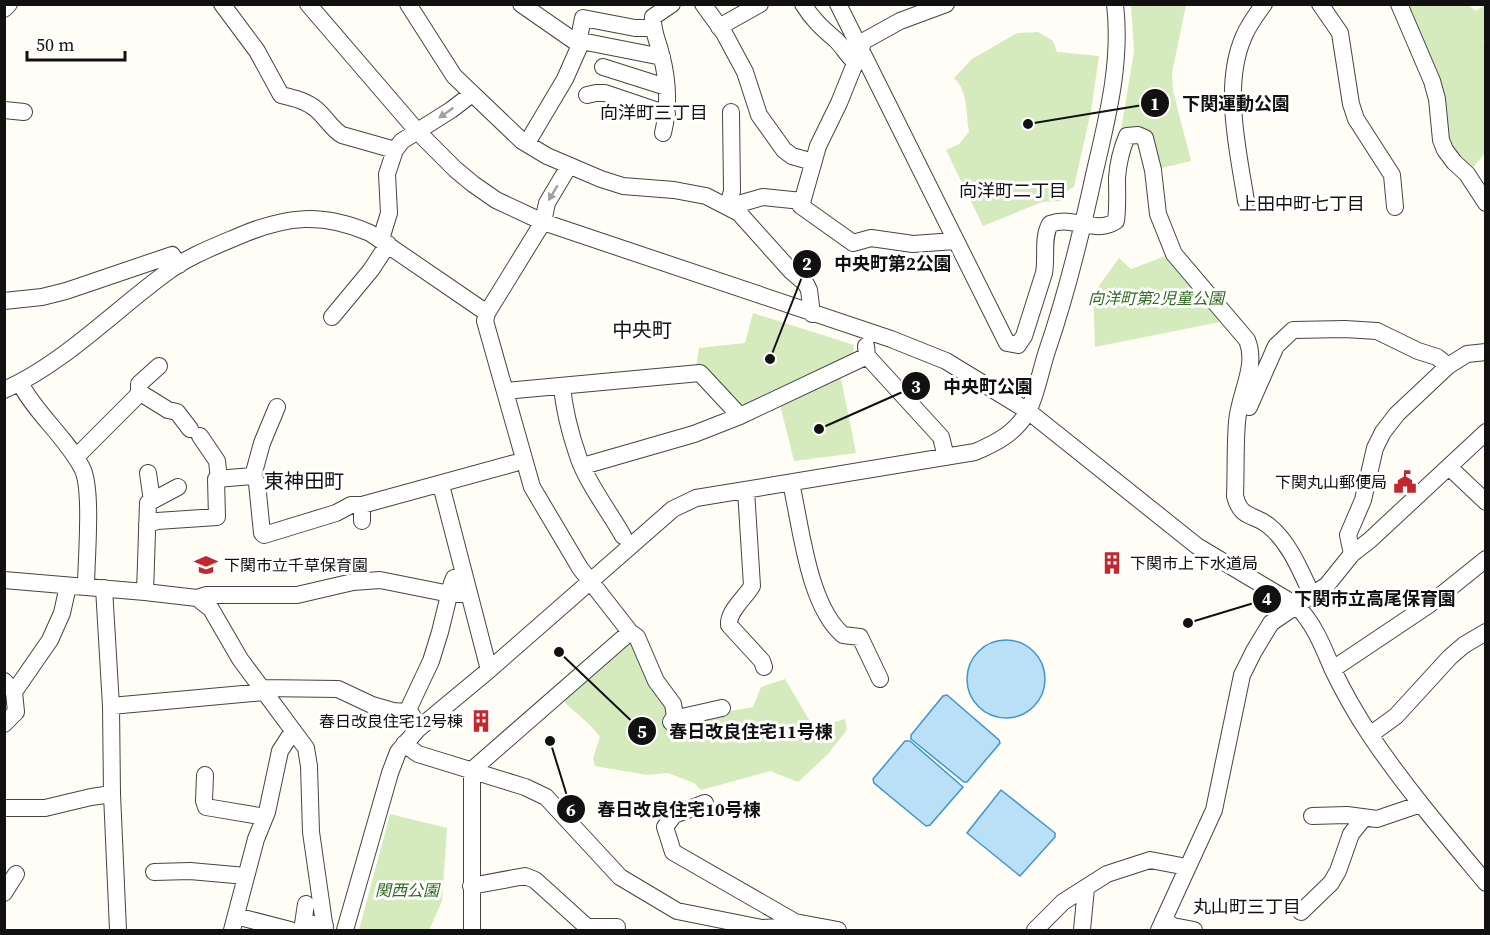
<svg xmlns="http://www.w3.org/2000/svg" width="1490" height="935" font-family="'Source Serif 4','Noto Sans JP',serif">
	<style>
		.green { fill: #d5ebbd }
		.water { fill: #b9e0f7; stroke: #3f96cf; stroke-width: 1.5 }
		.lines { fill: none; stroke-linecap: round; stroke-linejoin: round }
		.minor-casing { stroke: #444; stroke-width: 18 }
		.minor { stroke: #fff; stroke-width: 16 }
		.oneway { fill: #a0a0a0 }
		.labels { text-anchor: middle; stroke-width: 6; stroke-linejoin: round; paint-order: stroke }
		.park-label { font-size: 16px; font-style: italic; fill: #2f6b1f; stroke: #fff }
		.poi-label { font-size: 16px; fill: #111; stroke: #fff; text-anchor: end }
		.neighbourhood-label { font-size: 18px; fill: #111; stroke: #fff }
		.quarter-label { font-size: 20px; fill: #111; stroke: #fff }
		.leader { fill: none; stroke: #111; stroke-width: 2 }
		.callout-dot { fill: #111; stroke: #fff; stroke-width: 2 }
		.mark-label { font-size: 18px; text-anchor: middle; font-weight: bold; fill: #fff }
		.callout-label { font-size: 18px; text-anchor: middle; font-weight: bold; fill: #111; stroke: #fff; stroke-width: 6; stroke-linejoin: round; paint-order: stroke }
	</style>
	<rect width="100%" height="100%" fill="#fffdf5"/>
	<!-- green -->
	<path class="green" d="M1131 5H1186L1172 73 1173 91 1191 161 1157 169 1147 133 1121 130 1134 51Z
		M1405 5H1468L1476 11 1485 5V39L1483 42 1486 45 1485 153 1471 170 1451 147Z
		M1038 32 1053 41 1057 52 1099 56 1091 111 1074 187 1068 190 1064 201 1042 202 983 226 946 150 959 144 969 132C966 114 968 91 954 78L972 59 1017 33Z
		M1168 255 1225 321 1095 347 1093 294 1119 258 1131 269Z
		M753 313 854 345 853 354 749 406 735 402 704 365 696 367 699 348 745 343Z
		M840 374 856 453 794 461 780 405Z
		M629 640 680 720 753 707 761 687 785 679 814 728 845 719 847 730 827 755 798 782 770 771 701 790 694 783 668 773 647 775 595 766 593 758 600 737 590 725 565 703V694Z
		M390 814 447 828 442 901 429 930H359Z"/>
	<!-- water -->
	<path class="water" d="M967 679a39 39 0 1 1 78 0a39 39 0 1 1-78 0Z
		M947 695 999 740 1000 743 967 782H964L911 739V735L943 696Z
		M905 741H910L963 787 930 825 926 826 874 783 873 779Z
		M1001 790 1055 833V837L1020 876 967 833Z"/>
	<g class="lines">
		<!-- minor casing -->
		<g class="minor-casing">
			<path id="minor" d="M222 4 257 51 281 95C294 98 307 101 317 110 326 118 332 129 342 135L395 150
				M308 4 418 132 455 169 473 184 496 200 543 222 891 339 946 361 1028 411 1197 546 1296 605C1314 624 1322 644 1332 668 1343 691 1356 714 1370 735 1405 787 1446 835 1486 883
				M408 4 454 76 522 141 547 156 601 179 623 186 674 190 706 196 739 213 791 271 806 284 809 290 812 314
				M521 4 580 45 565 79 527 143
				M703 4 724 33 745 72 759 115 784 150 792 156 813 162
				M803 4C812 19 823 29 836 40 843 47 847 55 855 62
				M838 4 1007 343 1018 345 1024 336 1044 273C1047 257 1042 238 1050 224 1074 215 1096 235 1116 221 1118 206 1117 193 1117 178 1118 164 1122 148 1127 136L1138 135 1145 138 1153 170 1158 214 1174 254 1247 340C1258 366 1239 394 1237 422 1235 446 1236 472 1235 496 1241 520 1254 513 1269 526 1290 543 1301 572 1312 595
				M946 4 900 21 864 41 839 103 818 146 801 206 853 243 871 238 913 244 955 241
				M1320 4 1340 33 1351 104 1356 119 1392 175 1395 207
				M1399 4 1432 81 1437 99 1441 140 1445 150 1454 162 1467 174 1486 203
				M4 9 9 4
				M719 27 760 4
				M578 43 583 18 635 28H653
				M580 45 581 41 662 57
				M603 67 666 87
				M587 95 596 93H605L667 114
				M4 110 24 112
				M663 133C669 108 668 80 661 54 658 41 652 31 653 17L672 4
				M569 166 547 203 543 222 487 313 485 321 532 487 580 568 630 632 637 637 656 681 673 704 675 716 671 722
				M1246 201C1238 150 1222 85 1244 36 1249 24 1256 15 1264 4
				M728 207 732 191 731 112
				M728 207 763 197 802 201
				M381 239 389 213 387 174 395 150 402 141 451 110 472 94
				M4 301 42 297 66 291 172 255 179 265
				M332 317 371 270 388 244
				M866 346 867 356 941 437 946 457
				M20 383C36 414 66 437 82 468 93 488 86 561 86 587
				M562 386C564 409 571 436 579 459 589 486 609 511 623 536
				M4 390C63 364 114 311 166 273 189 256 213 247 239 236 286 216 322 212 370 233L487 313
				M505 391 700 373 740 416
				M139 392 168 410 177 412 190 429
				M1249 407 1276 346 1293 330 1345 329 1377 331 1418 351 1437 357 1448 366
				M200 436 217 461 219 479
				M76 457 137 396 139 392V384L159 366
				M583 466 694 434 740 416 867 356
				M1449 467 1486 502
				M148 473 152 501
				M253 476 257 483 262 533 264 535 336 513 351 505H362
				M791 483C801 526 808 605 843 635L860 637 880 679
				M441 485 489 670
				M746 490 752 586C745 598 728 611 729 625L762 661 764 667
				M362 521V505L515 463
				M147 525 157 521 217 517 216 479 253 476 262 443 277 407
				M1352 554 1348 535 1363 500 1375 448 1383 432 1397 414 1448 366 1467 354 1486 352
				M4 580 145 592 197 598 206 595H297L353 582 380 580 450 594H469
				M104 588 111 706 112 794 118 930
				M145 592 148 503 178 487
				M197 598 211 609 240 659 306 748 309 766 311 832 325 930
				M1333 669 1430 604 1486 559
				M4 681 14 692 16 712 4 724
				M261 688 338 689 372 705 393 711 407 712 412 715 418 729
				M14 692 50 640 62 613 68 586
				M111 706 264 692
				M407 712 431 661 440 632 452 583 454 578 464 575
				M675 716 682 717 722 708
				M1370 735 1396 716 1450 657 1464 645 1486 632
				M404 744 418 754 525 787 546 797 620 877 677 911 762 928 780 927 795 922
				M205 775 204 801 206 807 265 817
				M705 803 674 815 665 827 673 852 795 922 838 930
				M4 808H45L91 797 112 794
				M1312 816 1347 815 1377 819 1421 804
				M154 872 190 871 246 876
				M471 886 525 876 535 880 587 927H617
				M4 893 16 874
				M1301 912 1331 883 1338 871 1351 834 1364 818
				M236 916 290 930
				M1164 920 1173 926 1194 930
				M303 924 306 904
				M232 930 256 839 267 812 280 751 293 731
				M300 930C306 918 314 926 325 926
				M345 930 390 773 398 752 418 729 489 670 673 509 696 498 975 452C996 443 1016 433 1028 411 1036 396 1041 369 1047 351 1067 293 1081 235 1094 175 1107 119 1122 63 1115 4
				M472 930V770L630 632
				M1035 930 1063 902 1107 874 1150 860 1187 867
				M1082 930 1086 888
				M1159 930 1214 810 1242 675 1254 651 1271 623 1327 585 1352 554 1370 540 1486 432"/>
		</g>
		<!-- minor -->
		<use href="#minor" class="minor"/>
	</g>
	<!-- one-way arrows -->
	<defs><path id="oneway-solid" d="M-6-.8H1V-3.2L6.5 0L1 3.2V.8H-6Z" transform="scale(1.5)"/></defs>
	<g class="oneway">
		<use href="#oneway-solid" transform="translate(446 113) rotate(145)"/>
		<use href="#oneway-solid" transform="translate(553 193) rotate(121)"/>
	</g>
	<!-- icons -->
	<defs>
		<g id="civic-bare" transform="scale(1.8)"><path d="M-.6-6.5H3V-4.5H.6V-3L4-1V1h2V6H-6V1h2V-1L-.6-3ZM-1.2 2.5V6h2.4V2.5Z" fill="#c4262e" stroke="#fff" stroke-width="2.5" paint-order="stroke"/></g>
		<g id="building-bare" transform="scale(1.8)"><path d="M-4-6H4V6H1V3H-1V6H-4ZM-2.5-4.3h1.7v1.8h-1.7ZM.8-4.3h1.7v1.8H.8ZM-2.5-1h1.7V.8h-1.7ZM.8-1h1.7V.8H.8Z" fill="#c4262e" stroke="#fff" stroke-width="2.5" paint-order="stroke"/></g>
		<g id="school-bare" transform="scale(1.8)"><path d="M0-5L7-2L0 1L-7-2ZM-4 1L0 2.5L4 1V4Q0 6-4 4Z" fill="#c4262e" stroke="#fff" stroke-width="2.5" paint-order="stroke"/></g>
	</defs>
	<g fill-rule="evenodd">
		<use href="#civic-bare" x="1405" y="482"/>
		<use href="#building-bare" x="1112" y="563"/>
		<use href="#school-bare" x="206" y="565"/>
		<use href="#building-bare" x="481" y="721"/>
	</g>
	<g class="labels">
		<!-- park labels -->
		<g class="park-label">
			<text x="1156" y="304">向洋町第2児童公園</text>
			<text x="407" y="896">関西公園</text>
		</g>
		<!-- poi labels -->
		<g class="poi-label">
			<text x="1387" y="488">下関丸山郵便局</text>
			<text x="1130" y="569" text-anchor="start">下関市上下水道局</text>
			<text x="224" y="571" text-anchor="start">下関市立千草保育園</text>
			<text x="463" y="727">春日改良住宅12号棟</text>
		</g>
		<!-- neighbourhood labels -->
		<g class="neighbourhood-label">
			<text x="654" y="119">向洋町三丁目</text>
			<text x="1013" y="197">向洋町二丁目</text>
			<text x="1302" y="210">上田中町七丁目</text>
			<text x="1247" y="913">丸山町三丁目</text>
		</g>
		<!-- quarter labels -->
		<g class="quarter-label">
			<text x="642" y="337">中央町</text>
			<text x="304" y="488">東神田町</text>
		</g>
	</g>
	<!-- callouts -->
	<path class="leader" d="M1028 124L1155 103M770 359L807 264M819 429L916 386M1188 623L1267 599M559 652L642 731M550 741L571 809"/>
	<g class="callout-dot">
		<circle cx="1028" cy="124" r="6"/>
		<circle cx="770" cy="359" r="6"/>
		<circle cx="819" cy="429" r="6"/>
		<circle cx="1188" cy="623" r="6"/>
		<circle cx="559" cy="652" r="6"/>
		<circle cx="550" cy="741" r="6"/>
		<circle cx="1155" cy="103" r="15"/>
		<circle cx="807" cy="264" r="15"/>
		<circle cx="916" cy="386" r="15"/>
		<circle cx="1267" cy="599" r="15"/>
		<circle cx="642" cy="731" r="15"/>
		<circle cx="571" cy="809" r="15"/>
	</g>
	<g class="mark-label">
		<text x="1155" y="110">1</text>
		<text x="807" y="270">2</text>
		<text x="916" y="393">3</text>
		<text x="1267" y="605">4</text>
		<text x="642" y="738">5</text>
		<text x="571" y="816">6</text>
	</g>
	<g class="callout-label">
		<text x="1236" y="110">下関運動公園</text>
		<text x="893" y="270">中央町第2公園</text>
		<text x="988" y="393">中央町公園</text>
		<text x="1375" y="605">下関市立高尾保育園</text>
		<text x="751" y="738">春日改良住宅11号棟</text>
		<text x="679" y="816">春日改良住宅10号棟</text>
	</g>
	<!-- border -->
	<rect width="1490" height="935" fill="none" stroke="#111111" stroke-width="12"/>
	<!-- scale -->
	<path d="M27 51v9h98v-9" fill="none" stroke="#111111" stroke-width="3"/>
	<text x="36" y="51" font-size="18" fill="#111111" stroke="#ffffff" stroke-width="4.5" paint-order="stroke">50 m</text>
</svg>
